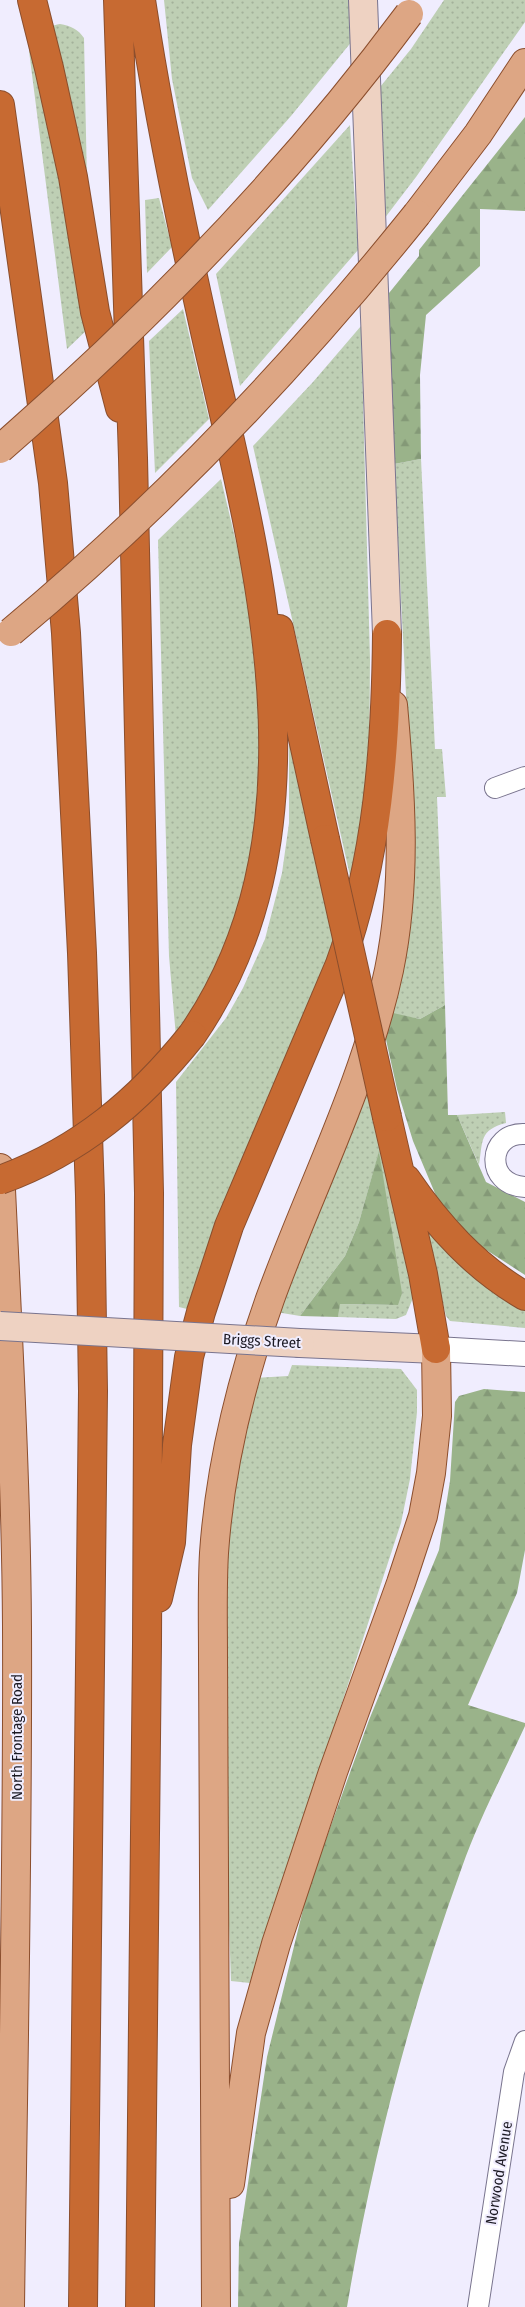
<svg xmlns="http://www.w3.org/2000/svg" width="525" height="2307" font-family="'Fira Sans Condensed',sans-serif">
	<style>
		.grass { fill: url(#grass-dots) }
		.forest { fill: url(#forest-firs) }
		.lines { fill: none; stroke-linecap: round; stroke-linejoin: round }
		.minor-casing { stroke: #79748e; stroke-width: 22 }
		.tertiary-casing { stroke: #79748e; stroke-width: 26 }
		.secondary-casing { stroke: #79748e; stroke-width: 30 }
		.primary-casing { stroke: #8b4e2d; stroke-width: 30 }
		.motorway-casing { stroke: #8b4e2d; stroke-width: 30 }
		.minor { stroke: #fff; stroke-width: 20 }
		.tertiary { stroke: #fff; stroke-width: 24 }
		.secondary { stroke: #eed2c2; stroke-width: 28 }
		.primary { stroke: #dda684; stroke-width: 28 }
		.motorway { stroke: #c76a32; stroke-width: 28 }
		.secondary-bridge-casing { stroke: #79748e; stroke-width: 30; stroke-linecap: butt }
		.primary-bridge-casing { stroke: #8b4e2d; stroke-width: 30; stroke-linecap: butt }
		.motorway-bridge-casing { stroke: #8b4e2d; stroke-width: 30; stroke-linecap: butt }
		.secondary-bridge { stroke: #eed2c2; stroke-width: 28 }
		.primary-bridge { stroke: #dda684; stroke-width: 28 }
		.motorway-bridge { stroke: #c76a32; stroke-width: 28 }
		.labels { text-anchor: middle; stroke-width: 4; stroke-linejoin: round; paint-order: stroke }
		.street-label { font-size: 15px; fill: #1b1923; stroke: #f0edfe }
	</style>
	<defs>
		<pattern id="grass-dots" width="8" height="8" patternUnits="userSpaceOnUse" patternTransform="scale(1.25)"><rect width="8" height="8" fill="#becfb4"/><path d="M2 2h.1M6 6h.1" fill="none" stroke="#a3b19a" stroke-width="1.8" stroke-linecap="round"/></pattern>
		<pattern id="forest-firs" width="22" height="20" patternUnits="userSpaceOnUse" patternTransform="scale(1.25)"><rect width="22" height="20" fill="#9ab38a"/><path d="M5 1l3.5 6h-7zM16 11l3.5 6h-7z" fill="#849977"/></pattern>
	</defs>
	<rect width="100%" height="100%" fill="#f0edfe"/>
	<!-- grass -->
	<path class="grass" d="M164 0H351L353 40 291 116 208 210 192 178 172 79Z
		M444 0H525V22L416 177 384 219 376 92 411 49Z
		M60 24C71 26 78 29 84 38L90 327 67 349 29 51C32 34 45 27 60 24Z
		M350 125 358 250 240 386 216 274Z
		M159 198 172 247 147 273 145 200Z
		M183 309 209 419 155 473 149 341Z
		M361 326 370 659 369 790 353 889 253 446 313 382Z
		M421 459 435 749H442L446 797H437L445 1005 420 1019 393 1014 383 1026 409 752 394 464Z
		M221 479 241 563 253 638 257 673 260 746 259 802 255 840 231 944 176 1037 169 956 158 540Z
		M289 736 339 949 191 1310 179 1307 176 1082 226 1018 243 988 265 939 282 873 289 823Z
		M368 1082 415 1293 406 1315 396 1319 338 1317 339 1304 398 1305 379 1152 359 1222 345 1256 300 1316 276 1312Z
		M505 1112 506 1123C479 1130 483 1141 479 1165L457 1115Z
		M424 1220 525 1306V1328L450 1321 446 1316Z
		M292 1365 401 1369 417 1390V1412L410 1479 401 1523 250 1983 231 1981C226 1828 217 1669 230 1516 234 1470 246 1424 254 1378L288 1376Z"/>
	<!-- forest -->
	<path class="forest" d="M525 117V211L480 209V266L426 315 420 375 421 459 394 464 385 298 419 256V250Z
		M445 1005 448 1115H457L486 1182 525 1202V1275L474 1242 437 1198 413 1141 397 1089 383 1026 393 1013 420 1019Z
		M379 1151 402 1293 398 1305 340 1304 338 1317 300 1316 345 1256 359 1222Z
		M484 1389 525 1392V1550L517 1593 468 1705 525 1723V1726C504 1772 479 1819 462 1867 410 2010 372 2158 347 2307H238L239 2243 267 2057 308 1889 369 1720 439 1550 450 1481 455 1402 459 1396Z"/>
	<g class="lines">
		<!-- minor casing -->
		<g class="minor-casing">
			<path id="minor" d="M495 788 525 777
				M525 1134C487 1132 484 1185 525 1187
				M478 2307 514 2072 525 2041"/>
		</g>
		<!-- tertiary casing -->
		<g class="tertiary-casing">
			<path id="tertiary" d="M436 1349 525 1354"/>
		</g>
		<!-- secondary casing -->
		<g class="secondary-casing">
			<path id="secondary" d="M363 0 387 634
				M300 1343 436 1349"/>
		</g>
		<!-- primary casing -->
		<g class="primary-casing">
			<path id="primary" d="M417 214 478 134 525 63
				M0 1168C7 1321 16 1473 17 1626 18 1853 13 2080 10 2307
				M230 2184 251 2033 276 1944 333 1772 401 1583 423 1516 431 1473 437 1416 436 1349
				M216 2307 213 1657C213 1622 212 1588 214 1553 220 1466 241 1381 270 1299 309 1191 365 1083 389 970 407 883 401 794 393 705"/>
		</g>
		<!-- motorway casing -->
		<g class="motorway-casing">
			<path id="motorway" d="M32 0 49 68 73 177 95 312 120 408
				M118 0 133 458 149 1193 147 1644 140 2307
				M141 0C158 113 181 224 206 336 257 560 334 829 192 1035
				M0 105 53 483 66 633 82 953 90 1195 93 1391 83 2307
				M279 629 325 839
				M387 1117 423 1274 436 1349
				M406 1179C438 1226 475 1267 525 1296
				M158 1598 171 1542 177 1445 189 1357 201 1312 229 1226 340 964C378 859 386 745 387 634"/>
		</g>
		<!-- minor -->
		<use href="#minor" class="minor"/>
		<!-- tertiary -->
		<use href="#tertiary" class="tertiary"/>
		<!-- secondary -->
		<use href="#secondary" class="secondary"/>
		<!-- primary -->
		<use href="#primary" class="primary"/>
		<!-- motorway -->
		<use href="#motorway" class="motorway"/>
		<!-- secondary-bridge casing -->
		<g class="secondary-bridge-casing">
			<path id="secondary-bridge" d="M0 1326 300 1343"/>
		</g>
		<!-- primary-bridge casing -->
		<g class="primary-bridge-casing">
			<path id="primary-bridge" d="M0 449C149 319 291 173 409 14
				M11 632C161 507 295 366 417 214"/>
		</g>
		<!-- motorway-bridge casing -->
		<g class="motorway-bridge-casing">
			<path id="motorway-bridge" d="M325 839 387 1117
				M0 1180C80 1151 139 1101 192 1035"/>
		</g>
		<!-- secondary-bridge -->
		<use href="#secondary-bridge" class="secondary-bridge"/>
		<!-- primary-bridge -->
		<use href="#primary-bridge" class="primary-bridge"/>
		<!-- motorway-bridge -->
		<use href="#motorway-bridge" class="motorway-bridge"/>
	</g>
	<g class="labels">
		<!-- street labels -->
		<g class="street-label">
			<text transform="translate(262 1341) rotate(3)" y="5">Briggs Street</text>
			<text transform="translate(17 1737) rotate(-90)" y="5">North Frontage Road</text>
			<text transform="translate(499 2173) rotate(-81)" y="5">Norwood Avenue</text>
		</g>
	</g>
</svg>
